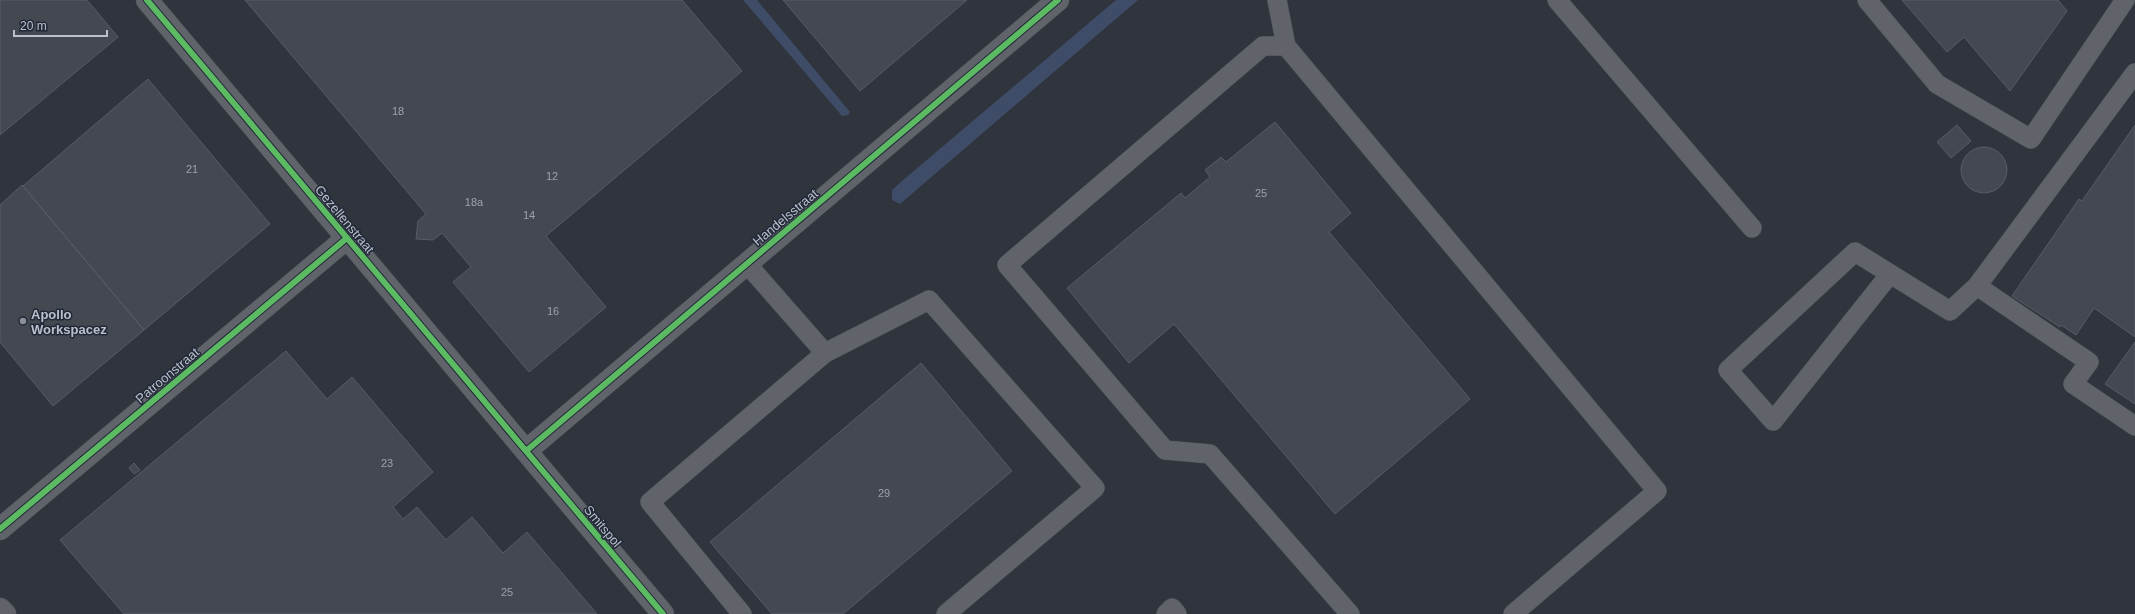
<svg xmlns="http://www.w3.org/2000/svg" width="2135" height="614" font-family="Helvetica,sans-serif">
	<style>
		.water { fill: #3e4c67 }
		.building { fill: #444850; stroke: #585c64 }
		.lines { fill: none; stroke-linecap: round; stroke-linejoin: round }
		.lane-casing { stroke: #4b4f56; stroke-width: 20 }
		.street-casing { stroke: #4b4f56; stroke-width: 23 }
		.lane { stroke: #60636a; stroke-width: 19 }
		.street { stroke: #60636a; stroke-width: 22 }
		.cycleway-casing { stroke: #222938; stroke-width: 8 }
		.cycleway { stroke: #5cba63; stroke-width: 6 }
		.poi-dot { fill: #8a8f9a; stroke: #222938; stroke-width: 1.5 }
		.labels { text-anchor: middle; stroke-width: 3; stroke-linejoin: round; paint-order: stroke }
		.number-label { font-size: 11px; fill: #9da2ad }
		.street-label { font-size: 13px; fill: #bbc0cc; stroke: #222938 }
		.poi-label { font-size: 13px; font-weight: bold; fill: #bbc0cc; stroke: #222938; text-anchor: start }
	</style>
	<rect width="100%" height="100%" fill="#2f343d"/>
	<!-- water -->
	<path class="water" d="M743 0H757L850 112 848 115 842 116Z
		M1116 0H1138L900 204 892 200V190L903 180Z"/>
	<!-- building -->
	<path class="building" d="M0 0H87L118 37 0 135Z
		M245 0H682L742 71 546 236 606 307 529 372 453 282 471 267 442 233 433 240 416 239 418 221 426 214Z
		M783 0H967L860 91Z
		M1902 0H2058L2067 11 2010 91 1964 37 1947 52Z
		M148 79 270 224 144 330 23 186Z
		M1275 122 1351 213 1329 232 1470 399 1335 514 1174 324 1129 363 1067 288 1181 193 1185 198 1210 177 1205 170 1221 157 1226 162Z
		M1957 125 1971 141 1951 158 1937 142Z
		M2135 125V337L2094 308 2076 335 2061 325 2060 327 2012 296 2079 199 2082 201Z
		M1961 170a23 23 0 1 1 46 0a23 23 0 1 1-46 0Z
		M22 185 144 330 53 406 0 342V205Z
		M2135 342V404L2105 384Z
		M286 351 327 399 352 377 433 472 393 507 403 519 417 507 446 540 472 517 503 553 527 532 597 614H124L60 540Z
		M921 363 1012 471 843 614H772L710 542Z
		M134 463 140 470 134 474 129 468Z"/>
	<g class="lines">
		<!-- lane casing -->
		<g class="lane-casing">
			<path id="lane" d="M1277 0 1286 46 1657 491 1513 614
				M1557 0 1752 228
				M1867 0 1937 84 2031 139 2125 0
				M1286 46H1263L1007 265 1165 450 1210 454 1350 614
				M747 264 825 353
				M1890 274 1773 421 1728 370 1855 252 1950 311 1977 286 2135 73
				M1977 286 2089 362 2073 384 2135 426
				M742 614 650 502 825 353 929 300 1095 488 946 614
				M1166 614 1172 608 1177 614"/>
		</g>
		<!-- street casing -->
		<g class="street-casing">
			<path id="street" d="M147 0 663 614
				M526 451 1058 0
				M0 529 347 238
				M0 609 5 614"/>
		</g>
		<!-- lane -->
		<use href="#lane" class="lane"/>
		<!-- street -->
		<use href="#street" class="street"/>
		<!-- cycleway casing -->
		<g class="cycleway-casing">
			<path id="cycleway" d="M147 0 663 614
				M526 451 1058 0
				M0 529 347 238"/>
		</g>
		<!-- cycleway -->
		<use href="#cycleway" class="cycleway"/>
	</g>
	<!-- markers -->
	<circle class="poi-dot" cx="23" cy="321" r="4"/>
	<g class="labels">
		<!-- number labels -->
		<g class="number-label">
			<text x="398" y="115">18</text>
			<text x="192" y="173">21</text>
			<text x="552" y="180">12</text>
			<text x="1261" y="197">25</text>
			<text x="474" y="206">18a</text>
			<text x="529" y="219">14</text>
			<text x="553" y="315">16</text>
			<text x="387" y="467">23</text>
			<text x="884" y="497">29</text>
			<text x="507" y="596">25</text>
		</g>
		<!-- street labels -->
		<g class="street-label">
			<text transform="translate(785 217) rotate(-40)" y="5">Handelsstraat</text>
			<text transform="translate(345 219) rotate(50)" y="5">Gezellenstraat</text>
			<text transform="translate(167 375) rotate(-40)" y="5">Patroonstraat</text>
			<text transform="translate(603 526) rotate(50)" y="5">Smitspol</text>
		</g>
		<!-- poi labels -->
		<g class="poi-label">
			<text x="31" y="319">Apollo<tspan x="31" dy="15">Workspacez</tspan></text>
		</g>
	</g>
	<!-- scale -->
	<path d="M14 30v6h93v-6" fill="none" stroke="#bbc0cc" stroke-width="2"/>
	<text x="20" y="30" font-size="12" fill="#bbc0cc" stroke="#222938" stroke-width="3" paint-order="stroke">20 m</text>
</svg>
